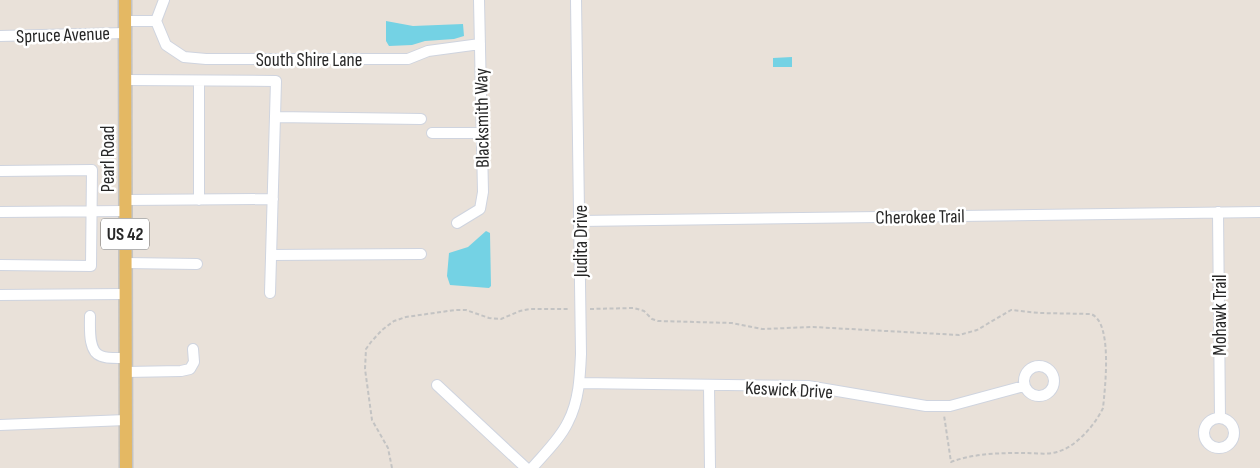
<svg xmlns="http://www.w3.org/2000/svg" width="1260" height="468" font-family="'Sofia Sans Condensed',sans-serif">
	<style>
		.water { fill: #74d2e4 }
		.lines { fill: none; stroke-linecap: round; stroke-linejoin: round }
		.minor-casing { stroke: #cfd4df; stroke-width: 12 }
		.major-casing { stroke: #c3c3c3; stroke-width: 15 }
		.path { stroke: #c3c3c3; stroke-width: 2; stroke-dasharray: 4 2.5; stroke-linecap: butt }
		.minor { stroke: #fff; stroke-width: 10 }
		.major { stroke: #e4b863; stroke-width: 12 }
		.labels { text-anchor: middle; stroke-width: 5; stroke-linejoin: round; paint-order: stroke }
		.shield { fill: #fff; stroke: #686868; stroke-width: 1 }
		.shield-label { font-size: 18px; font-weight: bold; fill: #272727 }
		.street-label { font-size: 19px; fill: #272727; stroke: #fff }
	</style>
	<rect width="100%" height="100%" fill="#e9e1d9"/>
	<!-- water -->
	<path class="water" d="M386 21 413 26 463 24 464 36 454 39 425 41 412 45 389 46 386 41Z
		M792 57V67H773V58Z
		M486 231 490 233 491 286 489 288 450 285 447 276 449 253 468 247Z"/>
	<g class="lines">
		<!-- minor casing -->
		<g class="minor-casing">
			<path id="minor" d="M125 21H156L164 0
				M156 21 166 45 184 57 206 59H408L428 51 480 44
				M0 36 125 33
				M126 80 276 81 270 293
				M275 117 421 119
				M432 133H481
				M0 171 92 170 91 266 0 265
				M126 200 273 199
				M199 200V81
				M0 212 126 211
				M1218 212 1220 418
				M580 221 1260 212
				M457 223 480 209 483 192 479 0
				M271 255 421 254
				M125 263 197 264
				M0 295 125 294
				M90 316C90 328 88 352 101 356 108 359 118 358 126 358
				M1024 381a15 15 0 1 1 30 0a15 15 0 1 1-30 0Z
				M126 372 181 371 190 369 194 362 193 349
				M579 383 808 386 926 406H950L1024 386
				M437 385 526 468
				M709 385 710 468
				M1204 433a15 15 0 1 1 30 0a15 15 0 1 1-30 0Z
				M0 425 126 420
				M532 468C544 454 560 439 568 422 579 401 580 377 581 354L576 0"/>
		</g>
		<!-- major casing -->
		<g class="major-casing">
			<path id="major" d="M125 0 126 468"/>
		</g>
		<!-- path -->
		<path class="path" d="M590 309 634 308 644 311 652 319 658 321 732 323 762 329 813 327 959 335 977 330 1011 310 1039 313 1091 314C1113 322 1105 388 1103 408 1095 425 1076 447 1057 452 1047 455 1036 453 1026 453 1001 453 975 453 951 462L944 415
			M392 468 388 448 372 420 365 369 366 349 371 342 382 330 394 321 406 317 455 310H466L489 318 501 319 520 311 530 309H570"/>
		<!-- minor -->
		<use href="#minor" class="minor"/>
		<!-- major -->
		<use href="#major" class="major"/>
	</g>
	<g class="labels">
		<!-- shield labels -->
		<rect class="shield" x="101" y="218.5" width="48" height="31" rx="4"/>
		<g class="shield-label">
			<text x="125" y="240">US 42</text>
		</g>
		<!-- street labels -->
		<g class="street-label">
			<text transform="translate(63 34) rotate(-2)" y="7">Spruce Avenue</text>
			<text x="309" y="66">South Shire Lane</text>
			<text transform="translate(481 118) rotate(-91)" y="7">Blacksmith Way</text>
			<text transform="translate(107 159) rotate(-90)" y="7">Pearl Road</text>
			<text transform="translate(920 216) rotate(-1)" y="7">Cherokee Trail</text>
			<text transform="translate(580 241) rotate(-90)" y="7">Judita Drive</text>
			<text transform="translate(1219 315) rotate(-90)" y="7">Mohawk Trail</text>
			<text transform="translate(789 389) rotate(3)" y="7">Keswick Drive</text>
		</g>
	</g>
</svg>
